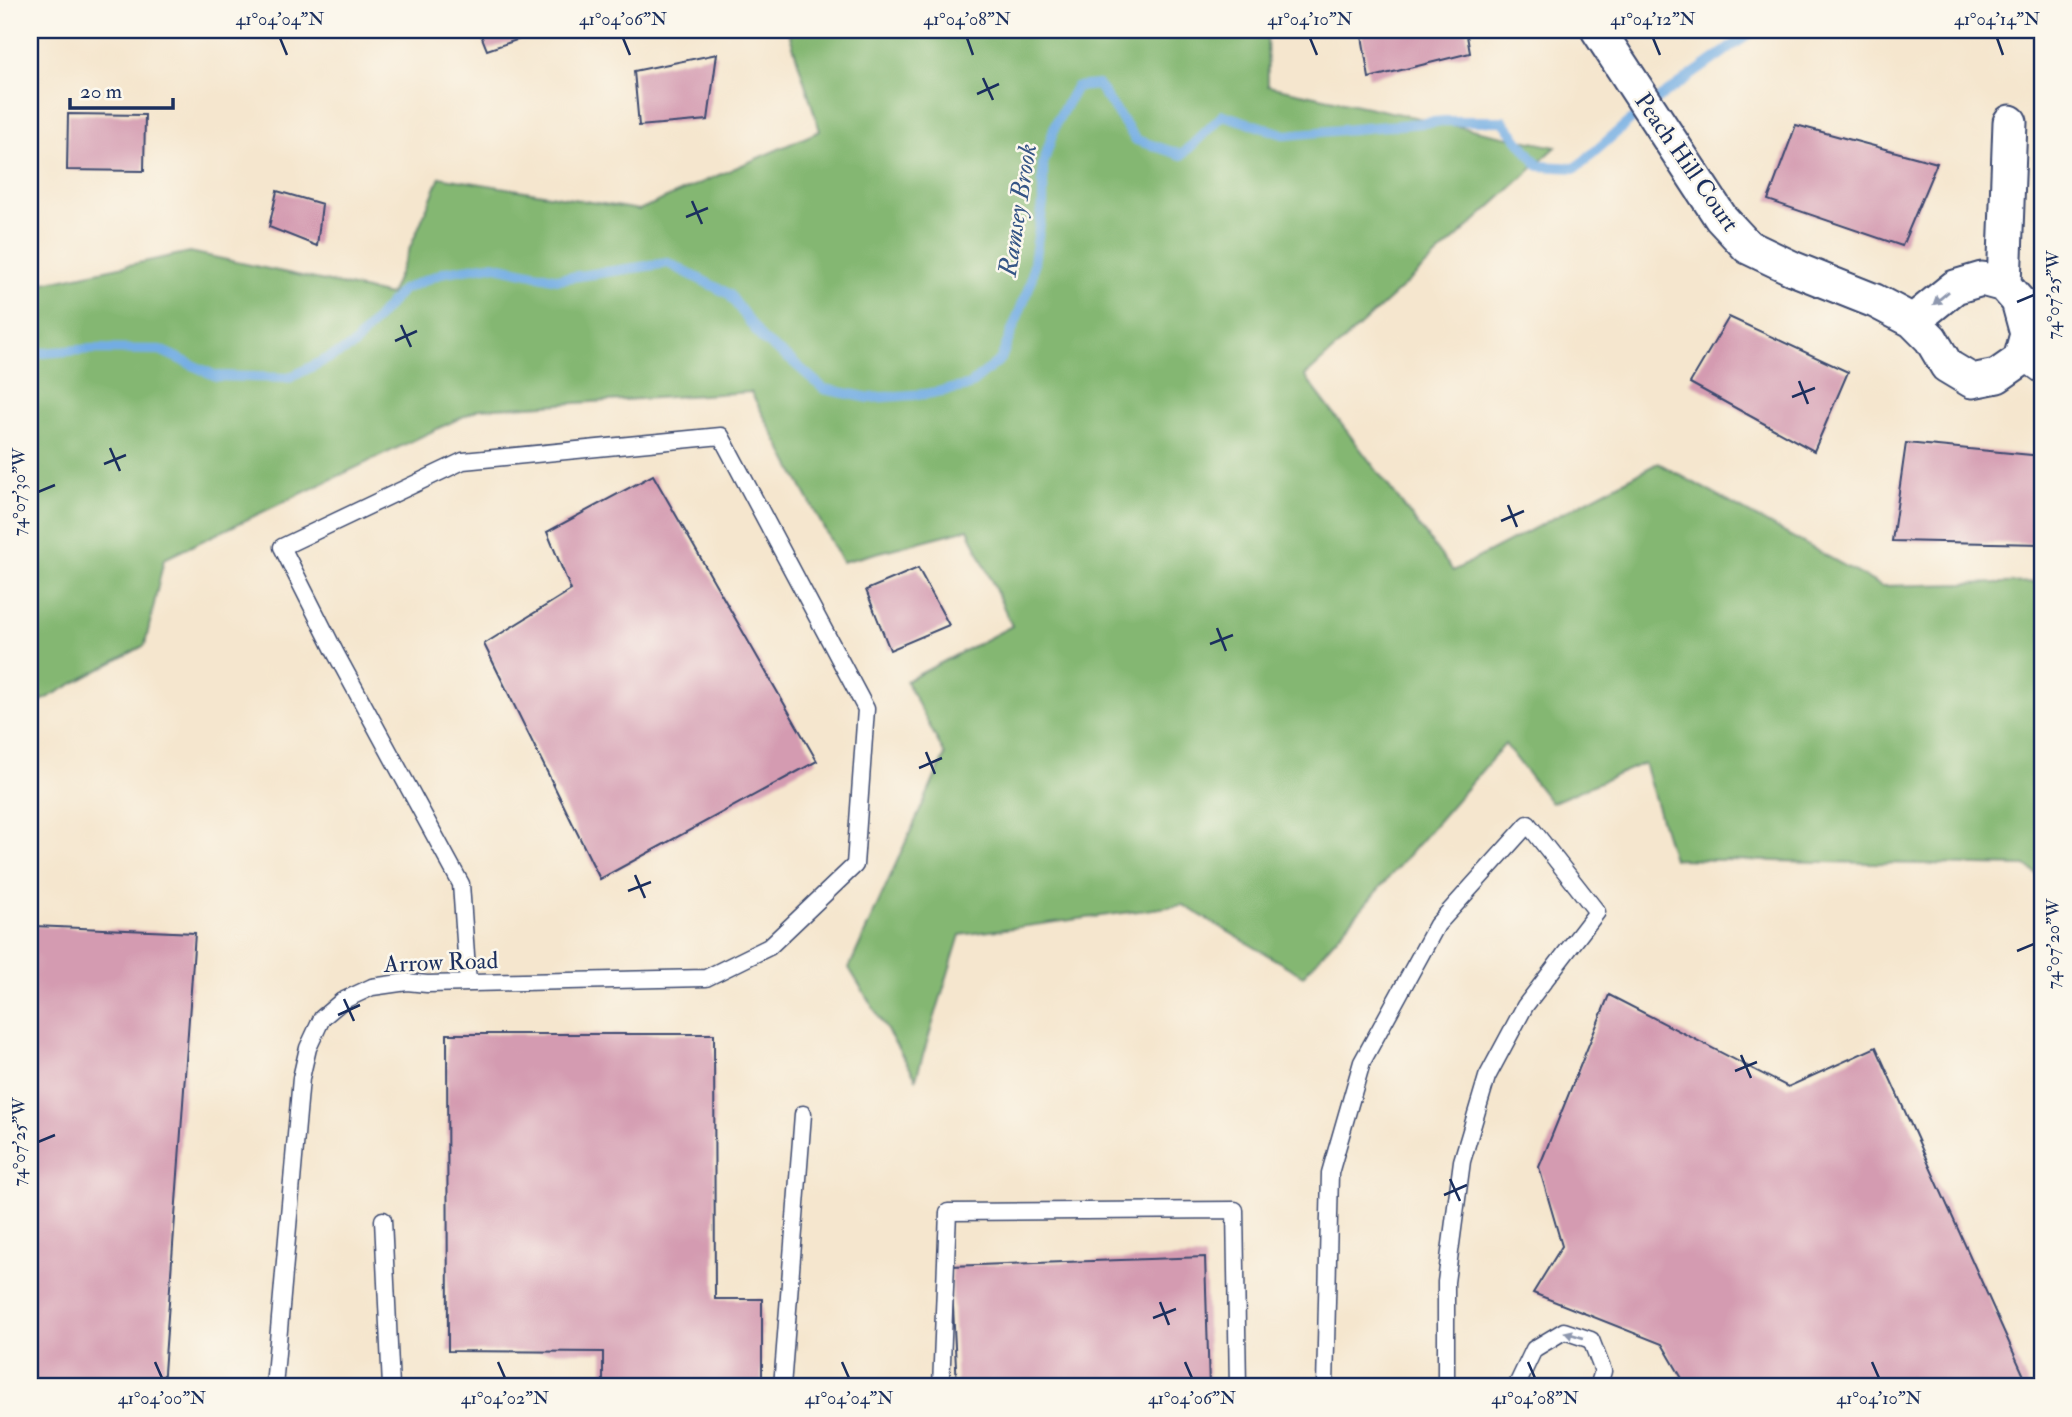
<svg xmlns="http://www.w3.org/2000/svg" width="2072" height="1417" font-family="'IM FELL Double Pica',serif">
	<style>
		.forest { fill: #84b772; stroke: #507368; stroke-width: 2 }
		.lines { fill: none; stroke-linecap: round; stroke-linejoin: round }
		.stream { stroke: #73ade3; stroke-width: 10 }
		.building { fill: #d49bb1 }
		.lane-casing { stroke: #3c4a6f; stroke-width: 19 }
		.street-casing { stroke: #3c4a6f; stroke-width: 37 }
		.lane { stroke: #fff; stroke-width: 16 }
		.street { stroke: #fff; stroke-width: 33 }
		.oneway { fill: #8d97ae }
		.ticks { fill: none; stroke: #1b2f5e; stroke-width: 2.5 }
		.labels { text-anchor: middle; stroke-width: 5; stroke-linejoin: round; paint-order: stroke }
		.street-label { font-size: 24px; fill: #1b2f5e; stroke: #fbf7ec }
		.water-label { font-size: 26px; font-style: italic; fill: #355586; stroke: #fbf7ec }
		.neatline { fill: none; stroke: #1b2f5e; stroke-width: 2.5 }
		.ticks-label { font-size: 18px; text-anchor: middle; fill: #1b2f5e }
	</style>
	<rect width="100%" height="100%" fill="#fbf7ec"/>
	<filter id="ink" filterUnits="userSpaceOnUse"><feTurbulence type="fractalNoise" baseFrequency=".0143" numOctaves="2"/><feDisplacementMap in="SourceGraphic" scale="14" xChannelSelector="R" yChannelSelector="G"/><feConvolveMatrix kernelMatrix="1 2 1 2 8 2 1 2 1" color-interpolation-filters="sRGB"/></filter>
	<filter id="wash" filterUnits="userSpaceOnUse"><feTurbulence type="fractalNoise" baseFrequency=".00686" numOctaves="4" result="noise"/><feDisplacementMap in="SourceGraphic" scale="28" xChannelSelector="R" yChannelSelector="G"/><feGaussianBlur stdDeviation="1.57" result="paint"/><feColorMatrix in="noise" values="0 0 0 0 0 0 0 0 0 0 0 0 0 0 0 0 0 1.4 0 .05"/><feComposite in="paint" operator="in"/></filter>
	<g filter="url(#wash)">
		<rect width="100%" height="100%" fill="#f5e6ce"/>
		<!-- forest -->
		<path class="forest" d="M788 30H1267L1268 86 1556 147 1305 376 1453 571 1658 463 1881 586 2042 582V879L2026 866 1673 859 1644 763 1551 803 1505 744 1303 976 1183 905 960 935 916 1078 849 968 945 755 906 681 1012 626 968 529 842 562 751 392 479 409 164 559 145 645 30 707V286L190 252 390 295 440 177 639 210 820 131Z"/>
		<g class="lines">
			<!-- stream -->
			<path class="stream" d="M30 354 92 349 160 350 216 376 289 378 353 346 402 290 445 272 491 265 558 279 668 263 729 294 763 340 792 361 824 389 870 398 926 394 968 386 1001 359 1031 282 1043 204V164L1056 123 1076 87 1098 85 1136 140 1182 155 1223 115 1286 135 1445 121H1503L1539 166 1576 168 1641 111 1755 30"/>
		</g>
		<g id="blocks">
			<!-- building -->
			<path class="building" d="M479 30H540V32L487 50Z
				M1361 30H1466L1470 53 1369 78Z
				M717 54 708 120 639 126 634 71Z
				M68 114 145 115 144 171 67 170Z
				M1796 125 1937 163 1902 246 1768 200Z
				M277 191 322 204 317 246 269 227Z
				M1729 317 1848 372 1814 451 1690 383Z
				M1906 443 2042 456V544L1892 541Z
				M653 475 817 761 600 879 484 644 571 590 547 532Z
				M918 568 949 625 890 650 866 590Z
				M34 926 195 933 163 1387H30V970Z
				M1609 995 1788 1087 1876 1047 2029 1387H1687L1662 1344 1533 1293 1562 1246 1539 1167Z
				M447 1034H714L715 1299H762V1387H603V1352L448 1351Z
				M1205 1257 1209 1387H957L951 1266Z"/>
		</g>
	</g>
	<g filter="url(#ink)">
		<use href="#blocks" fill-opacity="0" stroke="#3c4a6f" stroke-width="2"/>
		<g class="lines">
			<!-- lane casing -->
			<g class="lane-casing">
				<path id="lane" d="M2020 360 2042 376
					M383 1220 391 1387
					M274 1387 301 1078 308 1048 322 1018 342 1001 372 987 407 982 427 984 706 978 769 947 855 865 866 709 721 436 463 461 282 547 336 654 461 884 468 983
					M782 1387 803 1114
					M941 1387 948 1212 1235 1210 1238 1387
					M1325 1387 1330 1173 1362 1062 1437 925 1528 824 1597 912 1525 1006 1487 1077 1462 1161 1446 1282V1387
					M1516 1387 1534 1349 1564 1331 1591 1340 1603 1371 1598 1387"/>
			</g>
			<!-- street casing -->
			<g class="street-casing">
				<path id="street" d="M1598 30 1721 218 1748 247 1792 268 1875 301 1913 321
					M2004 285 1982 279 1955 287 1913 321 1931 339 1947 366 1972 381 1997 376 2020 360 2027 334 2018 301 2004 285 2010 122"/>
			</g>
			<!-- lane -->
			<use href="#lane" class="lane"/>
			<!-- street -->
			<use href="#street" class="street"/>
		</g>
		<!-- one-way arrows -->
		<defs><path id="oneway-solid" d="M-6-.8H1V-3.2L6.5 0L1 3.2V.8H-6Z" transform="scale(1.75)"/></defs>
		<g class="oneway">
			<use href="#oneway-solid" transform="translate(1941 298) rotate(140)"/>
			<use href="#oneway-solid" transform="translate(1574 1335) rotate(-163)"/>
		</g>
	</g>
	<!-- ticks -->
	<path class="ticks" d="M280 38 287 55M623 38 630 55M967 38 973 55M1310 38 1317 55M1653 38 1660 55M1997 38 2003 55M983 78 993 100M977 94 999 84M692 201 702 224M686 217 708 208M2017 302 2034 295M401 325 411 347M395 341 417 331M1799 381 1808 404M1792 397 1815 388M110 448 120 471M104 464 126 455M38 492 55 485M1508 505 1517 527M1501 521 1524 511M1217 628 1226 651M1210 644 1233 635M926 752 935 774M919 768 942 758M635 875 645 898M628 891 651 882M2017 951 2034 944M344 999 354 1021M338 1015 360 1005M1741 1055 1751 1078M1735 1071 1757 1062M38 1142 55 1135M1450 1179 1460 1201M1444 1195 1467 1185M1160 1302 1169 1325M1153 1318 1176 1309M155 1362 162 1378M498 1362 505 1378M842 1362 849 1378M1185 1362 1192 1378M1528 1362 1535 1378M1872 1362 1879 1378"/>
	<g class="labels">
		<!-- street labels -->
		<g class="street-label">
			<text transform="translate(1687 162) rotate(55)" y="8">Peach Hill Court</text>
			<text transform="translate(441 962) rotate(-2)" y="8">Arrow Road</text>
		</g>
		<!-- water labels -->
		<g class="water-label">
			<text transform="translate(1017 210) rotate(-81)" y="9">Ramsey Brook</text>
		</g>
	</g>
	<!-- margin -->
	<rect width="2072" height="1417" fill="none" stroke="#fbf7ec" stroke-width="77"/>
	<!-- scale -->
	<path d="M70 98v10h103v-10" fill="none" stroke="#1b2f5e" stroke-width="3.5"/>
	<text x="80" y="98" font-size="21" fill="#1b2f5e" stroke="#fbf7ec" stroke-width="5" paint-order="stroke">20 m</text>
	<rect x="38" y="38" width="1996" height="1340" class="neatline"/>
	<g class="ticks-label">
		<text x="280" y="25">41°04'04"N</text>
		<text x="623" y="25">41°04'06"N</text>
		<text x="967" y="25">41°04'08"N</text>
		<text x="1310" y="25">41°04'10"N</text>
		<text x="1653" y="25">41°04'12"N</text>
		<text x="1997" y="25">41°04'14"N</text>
		<text transform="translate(2053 295) rotate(-90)" y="6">74°07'25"W</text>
		<text transform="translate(19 492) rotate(-90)" y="6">74°07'30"W</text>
		<text transform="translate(2053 944) rotate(-90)" y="6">74°07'20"W</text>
		<text transform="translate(19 1142) rotate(-90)" y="6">74°07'25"W</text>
		<text x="162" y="1404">41°04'00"N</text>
		<text x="505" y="1404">41°04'02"N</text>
		<text x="849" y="1404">41°04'04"N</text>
		<text x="1192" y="1404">41°04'06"N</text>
		<text x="1535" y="1404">41°04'08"N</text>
		<text x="1879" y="1404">41°04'10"N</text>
	</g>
</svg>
